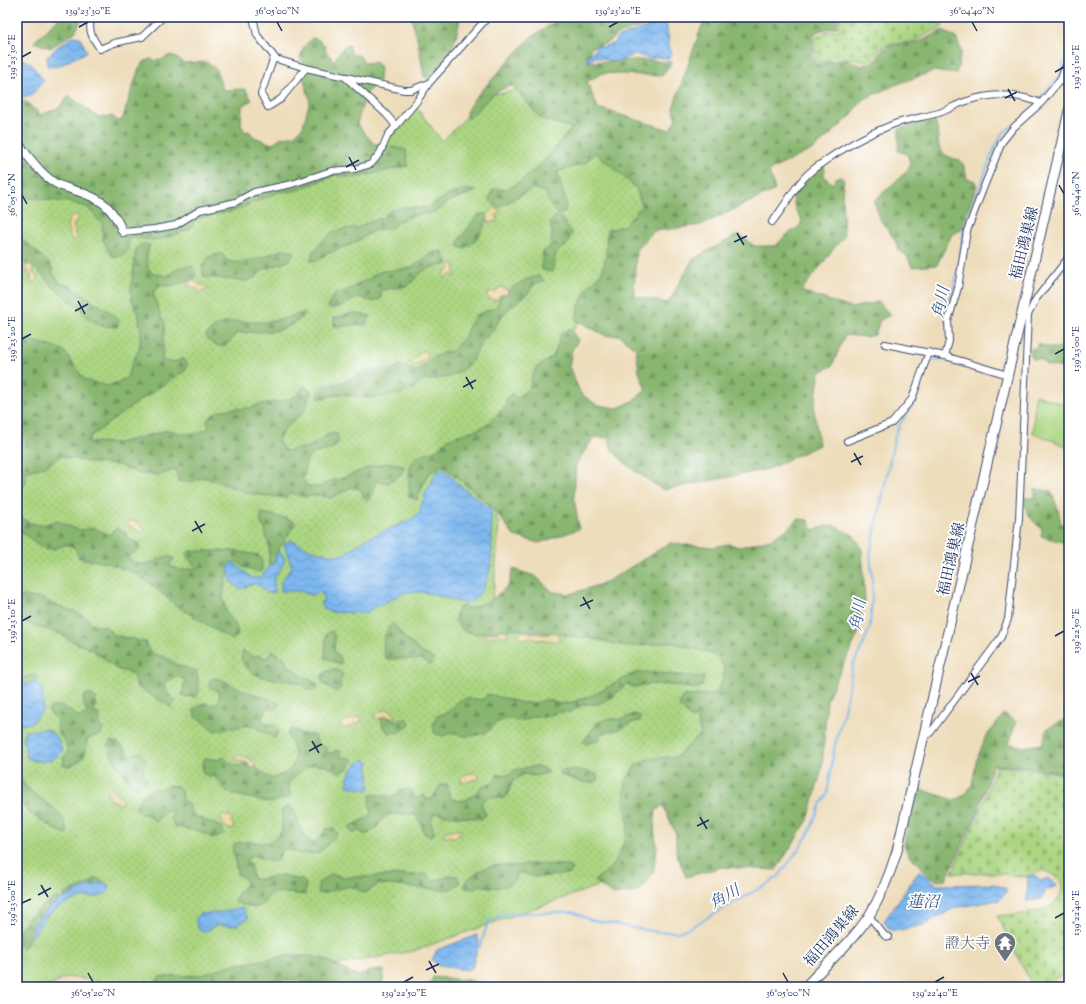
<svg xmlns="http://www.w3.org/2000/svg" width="1086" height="1004" font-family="'Sorts Mill Goudy','Noto Serif JP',serif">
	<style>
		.grass { fill: url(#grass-dots); stroke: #638270 }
		.forest { fill: url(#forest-firs); stroke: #527266 }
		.sand { fill: url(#sand-dots); stroke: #84847e }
		.cemetery { fill: url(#cemetery-stones); stroke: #638270 }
		.park { fill: #abd581; stroke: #638270 }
		.water { fill: url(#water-waves); stroke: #4c73a6 }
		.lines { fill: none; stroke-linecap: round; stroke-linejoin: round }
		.stream { stroke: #7db7ee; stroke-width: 2 }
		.minor-casing { stroke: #3b496c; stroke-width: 8 }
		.tertiary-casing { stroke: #3b496c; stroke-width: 10 }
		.secondary-casing { stroke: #3b496c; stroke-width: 11 }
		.minor { stroke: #fff; stroke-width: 6 }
		.tertiary { stroke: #fff; stroke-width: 8 }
		.secondary { stroke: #fff; stroke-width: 9 }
		.ticks { fill: none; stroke: #1b2f5e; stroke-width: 1.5 }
		.labels { text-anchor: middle; stroke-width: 3.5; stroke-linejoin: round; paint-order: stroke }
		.street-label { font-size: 15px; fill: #1b2f5e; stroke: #fff }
		.worship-label { font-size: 15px; fill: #5b616d; stroke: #fff; text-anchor: end }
		.water-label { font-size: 16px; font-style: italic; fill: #385889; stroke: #fff }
		.neatline { fill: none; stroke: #1b2f5e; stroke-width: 1.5 }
		.ticks-label { font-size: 10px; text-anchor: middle; fill: #1b2f5e }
	</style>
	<defs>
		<pattern id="grass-dots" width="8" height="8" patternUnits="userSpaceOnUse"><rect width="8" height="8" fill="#abd581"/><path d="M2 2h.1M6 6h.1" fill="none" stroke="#93b772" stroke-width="1.8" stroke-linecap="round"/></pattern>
		<pattern id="forest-firs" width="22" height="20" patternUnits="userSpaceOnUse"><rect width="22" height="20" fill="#88b66f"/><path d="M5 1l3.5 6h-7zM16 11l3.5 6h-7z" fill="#6e945e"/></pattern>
		<pattern id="sand-dots" width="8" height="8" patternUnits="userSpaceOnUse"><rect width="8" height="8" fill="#eeda9e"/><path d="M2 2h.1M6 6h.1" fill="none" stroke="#ccbb8a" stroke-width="1.8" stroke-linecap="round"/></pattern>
		<pattern id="cemetery-stones" width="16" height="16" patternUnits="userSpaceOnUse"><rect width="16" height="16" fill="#abd581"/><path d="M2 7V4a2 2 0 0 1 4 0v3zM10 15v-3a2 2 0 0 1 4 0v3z" fill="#93b772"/></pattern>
		<pattern id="water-waves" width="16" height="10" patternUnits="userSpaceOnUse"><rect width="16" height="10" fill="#7db7ee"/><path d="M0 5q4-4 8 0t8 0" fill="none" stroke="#6695c4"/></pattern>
	</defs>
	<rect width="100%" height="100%" fill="#fff"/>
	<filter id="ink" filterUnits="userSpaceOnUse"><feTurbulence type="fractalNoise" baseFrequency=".025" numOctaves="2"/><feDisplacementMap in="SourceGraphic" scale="8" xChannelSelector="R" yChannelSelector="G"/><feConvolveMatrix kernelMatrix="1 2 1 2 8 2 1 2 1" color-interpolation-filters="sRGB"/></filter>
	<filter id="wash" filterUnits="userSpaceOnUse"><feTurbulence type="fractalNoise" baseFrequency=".012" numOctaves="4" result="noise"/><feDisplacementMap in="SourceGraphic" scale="16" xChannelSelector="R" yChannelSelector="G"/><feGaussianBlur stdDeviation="0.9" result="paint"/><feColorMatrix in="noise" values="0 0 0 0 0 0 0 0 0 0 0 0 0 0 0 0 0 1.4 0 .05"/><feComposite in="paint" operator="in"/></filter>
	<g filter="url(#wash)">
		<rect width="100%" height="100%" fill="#edb"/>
		<!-- grass -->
		<path class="grass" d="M518 90 600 140 647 199 593 300 551 365 491 501 499 525 494 588 488 618 726 631 732 675 715 739 657 788 609 882 413 951 324 967 129 985 67 977 49 987H17V182L380 147 416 107 442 141 489 95Z"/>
		<!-- forest -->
		<path class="forest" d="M60 17H83L75 32 50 48 34 42Z
			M411 17H460C456 44 450 58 431 78L424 77 418 42Z
			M563 17H619L621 19 628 17H661V20L618 34 607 43 590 48 589 62 641 60 672 62 662 76 602 73 587 82 598 108 670 130 676 119 673 108 702 25 713 17H838L837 27 818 31 812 37 814 63 819 65 848 60 863 66 877 60 879 52 888 46 919 42 942 30 956 38 962 52C958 59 960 67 955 74L934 71 895 85 862 100 850 117 815 148 769 171 775 190 701 225 654 231 636 250 634 296 668 303 693 259 739 234 754 246H776L784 237 800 226 802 220 795 209 793 198 800 184 824 164 825 171 823 176 833 184 836 178 841 177 844 180 842 194 844 236 801 291 851 308 879 302 890 315 880 320 875 335 865 337 845 335 832 366 820 372 814 409 819 445 769 469 663 490 628 466 612 450 608 438 594 437 576 464 574 496 579 529 539 543 514 536 493 508 442 465 427 475 417 500 409 497V475L411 464 417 456 438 449 448 439 456 436 484 427 504 408 506 399 512 393 517 398 529 388 532 376 536 368 554 356 561 333 570 329 578 340 572 350 569 367 581 394 597 405 618 408 631 402 646 390 639 371 636 349 619 335 606 336 576 320C578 308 581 297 588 287 592 282 598 279 601 273 608 259 605 245 608 230L623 226 642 206 636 188 596 153 585 163 557 172 566 203 565 212 559 215 551 207 545 192 533 188 498 208 489 199 493 189C498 189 505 190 509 188 534 176 554 149 572 128L541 119 513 86C496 87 483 105 471 117L468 118 466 117V112L473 100 531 37Z
			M312 38 319 40 325 46V50L334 61 344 46 349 45 352 55H359L364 63 375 62 380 66 379 81 366 93 357 124 373 143 406 150 408 166 354 178 335 175 295 191 278 192 234 211 195 219 190 229 169 237 154 240 129 237 127 251 119 257 112 256 103 241 102 224 87 207 69 202 29 198 17 193 18 103 25 101 41 115 59 108 69 96 98 117 112 116 118 121 122 120 139 68 145 61 151 59 155 61 157 59 161 60 171 55 185 63 207 62 216 69 223 90 245 89 252 100 242 106 241 125 245 132 249 131 254 137 272 144 280 138 295 135 303 126 310 100 303 77 307 67 303 63 300 57 304 47Z
			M933 118C944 137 928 154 960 160L964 166 967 179 974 180 977 185 961 230 952 234 937 265 912 267 907 256 899 250 894 238 881 221 874 201 907 171 910 163 907 154 898 151 899 129Z
			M466 189 476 191 450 201 434 212 412 216 399 221 393 227 373 231 354 243 326 254 319 260 311 261 313 251 331 233 344 229 357 228 366 223 382 218 391 210 405 207 427 208 448 195Z
			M484 213 488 218C484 230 475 243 463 249L458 246 459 240 478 215Z
			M555 216 561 218 572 233 566 246C548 254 559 261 552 272L543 270 541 267 543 251 549 248C553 239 552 233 550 223Z
			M17 238 24 241 44 258 51 265 53 273 60 283 71 286 115 316 119 321 117 327 102 326 88 318 81 309 51 285 36 269 17 259Z
			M141 244 150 245C146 256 145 263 151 273L167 276 180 267 192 266 196 274 195 278 175 285 161 286 153 292 161 317 165 322 162 361 174 362 183 359 187 363 186 370C153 391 121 413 90 437L88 442 118 443 169 430 182 434 198 433 209 428 207 420C220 406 231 410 248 408 254 407 260 404 266 403 284 401 292 402 304 386L311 391 305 411 286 426 278 441 285 451C295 449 306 449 314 444 324 439 325 432 337 434L339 442C333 455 312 448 307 460 305 466 305 473 303 479L307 486 319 487C331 479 336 481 348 476 366 469 383 458 404 466L401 474 388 483 376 481 372 497 369 501 364 498 361 490 352 487 331 498 318 495 305 497 290 493 286 498 251 494 204 477 189 482 178 481 176 469 160 475 140 474 118 465 92 463 62 456 45 466 26 472V482L17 496V332L23 338 63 350 85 380 108 386 127 378 132 363 140 347 141 330 138 314 132 301 131 288 136 249Z
			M283 249 295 251 289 261 262 270 256 277 247 281 204 277 202 266 209 257 221 253C223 255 225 259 227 260 239 268 271 254 283 249Z
			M442 251 448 264 429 268 422 272 408 286 381 290V298L374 302 359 297C348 302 340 310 328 308L330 301 336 293 353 288 359 283 368 280 375 274 384 271 412 268 431 253Z
			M540 276 543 279V282L534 284 529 292 505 312 491 333 482 341 471 362 462 370 449 377 423 381 415 388 399 394 369 398 339 394 319 399 318 393 325 386 346 381 366 371 391 370 400 365 408 369 417 371 425 366 432 358 443 353 452 351 465 337 469 326 476 315 496 307C498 303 499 298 502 296 510 287 528 277 540 276Z
			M305 313C284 337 264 330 236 333 227 348 219 351 205 337 221 315 239 323 262 322 277 322 291 315 305 313Z
			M353 313 371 316 365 325C354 323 345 328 334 326V318Z
			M1037 344 1056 349 1069 344V369L1046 365 1041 359H1033L1029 353 1030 349 1037 348Z
			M1035 489 1051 491 1058 509 1061 524 1069 526V544C1059 540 1050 540 1041 536L1042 529C1031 520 1025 513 1024 498H1035Z
			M262 513 286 518 296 523 278 550 281 558 274 567H269C268 560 270 552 269 547 268 541 265 536 265 529 260 523 260 520 262 513Z
			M17 515 30 523 42 525 57 521 79 530 94 528 110 535 116 528 125 532 129 539 140 544 139 550 127 557C142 570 150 563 166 556L174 558 169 566 181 570 197 568 187 557V553L190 551H234L258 555 262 561V571C251 573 245 568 236 561L226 577 223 598 226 612 235 623 238 635 232 640 177 606 138 574 108 563 79 558 75 548 66 544C41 558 37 539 17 530Z
			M797 519 808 520 812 530 832 525 853 535 862 548 865 601 858 634 827 699 822 768 808 820 776 870 722 867 686 877 676 852V834L663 805 656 811 654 829 657 848 653 873 639 892 613 895 594 881 613 866 626 838 628 822 624 800 626 780 636 765 651 758 676 757 701 734 697 719 690 718 685 711 679 707 683 696 715 694 723 679 724 667 716 655 671 642 627 647 600 640 526 630 513 629 476 634 462 630 455 618 458 608 462 607 470 608 490 601 508 586 513 569 535 576 553 592 570 594 605 583 670 543 713 547 728 544 740 547 771 539 786 530Z
			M23 596C30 598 38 597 44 599 48 601 52 604 56 605 70 611 83 612 94 625L105 626 114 635 145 642 148 649 154 654 165 657 177 665 197 671 199 691 197 697 182 696 185 679 176 677 166 681 164 686 169 695 176 700 171 707 137 687 132 673 116 669 93 650 67 639 61 634 17 620V599Z
			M393 623 406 640 416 647 418 651C425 654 428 654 434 661L430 665 422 659H386C381 647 383 631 393 623Z
			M332 631 335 637 334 652 340 656 342 662 340 664 325 658 326 634Z
			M271 650 275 652 279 657 284 656 287 664 304 677 309 678 317 684V690H308C293 671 255 690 241 659L243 651 254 657 258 655 265 658 269 656Z
			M334 669 343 674 340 682V689L337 692 324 684 321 678 324 673Z
			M645 672 704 677 702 686 694 689 673 685 649 684 634 687 627 684 612 697 598 704H584L570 712H559L544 717 534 716 526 720 504 719 496 723 487 732 478 735 464 736 453 732 443 736 434 733 433 725 437 716 448 712 460 700 468 698 483 700 488 694 523 703H536L544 700H550L558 704 569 703 591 696 634 673Z
			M35 674 39 679 34 685 17 692 18 677H27Z
			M213 678C225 679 232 686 243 690 256 695 268 697 279 704L274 710 269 707 262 718 265 723 275 725 279 731 275 738 251 725 214 731 201 719 195 718 194 709 203 703 212 705 218 703 220 696 217 690 210 687 209 681Z
			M90 694 96 698 94 713 99 714 100 724 103 728 101 735 95 736 87 740C86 757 85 758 69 767L63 764 64 757 68 753C67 744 65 740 58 734L57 721 48 710C60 699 69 712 81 718L87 712 83 701 85 695Z
			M634 714 640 716V721C632 722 628 725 622 728 616 732 606 731 600 734V738L597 741 585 744 583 742 598 722 608 719H623Z
			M1004 714 1016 722 1009 744 1024 747 1042 744 1048 728 1069 718V774L1030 767 993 765 978 811 946 880 938 881 930 877 920 865 908 855 904 844 916 788 954 800 965 795 972 785 976 762 985 738Z
			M383 716 396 721 407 718 410 723C405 731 398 733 389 733L384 729 381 719Z
			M291 729 307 735H315L317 744 326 747 328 754 339 750 342 757 354 759 348 768 339 773C315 756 305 766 288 784L291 796 271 803 236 795 227 792 214 776H208L203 773 202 764 205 758 218 760 224 757C241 775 240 759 251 765 258 768 265 775 272 779 277 776 285 774 289 770 300 761 292 744 287 734Z
			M111 741 119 743 130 756 140 752 147 759C143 767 141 772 147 780L143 785 136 788C125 780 112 759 108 746Z
			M535 766 546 769 548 773 534 776 524 774C515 779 509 783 508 795L502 799C491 796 488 796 481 804L486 815 482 819 444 815 436 812C429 818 431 826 435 833L430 837 424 833 421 824 415 815 390 814 385 816 377 827 366 835 360 831 352 833 349 827 367 818 372 813 369 804 371 795C382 793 392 802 401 790L410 789 414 797 418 798 423 795 427 800 433 798 440 785 447 784 451 799C472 807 475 786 493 782L498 774 509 775 514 770Z
			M574 769 596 774 598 778 594 783 581 782 561 775 560 771Z
			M17 771C20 776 22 781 25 785 38 801 68 810 67 834 55 831 43 822 33 815 27 811 24 806 17 804Z
			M168 785 176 786 181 791 182 800 190 806 191 814 221 827 224 834 214 839 199 831 175 827 171 819 173 812 167 810 155 822 148 815 140 813 135 809C140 800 143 790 155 789 161 788 163 789 168 785Z
			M288 806 294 810 302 831 311 844 318 840 326 829H334L338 834 319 853 299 854 286 848 280 854 278 860 271 862 253 855 246 860 250 864 253 879C263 880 269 877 279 875 285 874 293 880 301 879L306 884 305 895 278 892 271 894 262 905 255 908 234 902 237 895 246 884 245 879 237 874 235 857 232 850 234 844C255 835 263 854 282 831V810Z
			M525 864 566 865 572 869 570 874 536 877 520 872 516 875V879C506 889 492 889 480 885L474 889 465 888V882C477 870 488 865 505 865 513 865 517 867 525 864Z
			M332 874 343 877H361L427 874 433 881C442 879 447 875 457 876L460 883 451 889 442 890 379 884 365 893 350 886 320 894 318 892V883Z
			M96 878 103 882C89 887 77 892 64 898L63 895 90 883Z
			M56 897 59 899C51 907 42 913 36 922 30 931 31 940 23 948 1 932 45 905 56 897Z
			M287 956C300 956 315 955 327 960 338 965 347 972 358 976L370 971 384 970 383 982 379 987H315L296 980 215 981 205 987H153L159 977 202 975 231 965Z
			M433 977 469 980 496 987H424L431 983Z"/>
		<!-- sand -->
		<path class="sand" d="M495 208 501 211 496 216 498 222 493 221 489 223 487 216Z
			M76 214 79 217 73 225 76 236 72 240C67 230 64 220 76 214Z
			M452 263 455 265V276L449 275 445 279 444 273 449 270Z
			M29 264 33 267V273L38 278 33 284 31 281V275L25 268Z
			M193 280 200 285 206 286 208 289 200 293 196 288 188 286V283Z
			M500 287 507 289 508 294 500 295 497 300 488 299 487 295 489 292H495Z
			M423 351 428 354 427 359 413 366 411 362Z
			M130 520 143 525V531L140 532 128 525 127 523Z
			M500 630 508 631V635L504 637 501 634 497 637 492 636 488 638 485 635 489 632 496 634Z
			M520 631 546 635 554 632 557 633 560 640C551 643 544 638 536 640L530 637 521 639 518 636Z
			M387 709 394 713 396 718 385 716 378 719 375 718V714Z
			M358 717 362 718V720C357 724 347 730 340 727L342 722Z
			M238 755 249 758 255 763V767L252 768C245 759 245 763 236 759L235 757Z
			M472 773 479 774 478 779 461 783V778L464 775Z
			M109 788 122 799V805L113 800 109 801 110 795 106 792Z
			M223 815 231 817 234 829H228L224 825 221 817Z
			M459 829 461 833 454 837 443 835 447 831Z"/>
		<!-- cemetery -->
		<path class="cemetery" d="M840 17H941L943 26 914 41 886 45 879 48 873 58 865 63 856 58 820 63 816 61 814 38 826 32 839 30Z
			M996 766 1032 769 1069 775V971L1051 981 1049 987H1033L997 916C1017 913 1050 917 1060 895 1063 888 1062 883 1058 877L1042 870 1026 877 994 873H952L984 801Z"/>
		<!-- park -->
		<path class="park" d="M1035 395 1069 406V438L1066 446 1033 433Z"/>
		<!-- water -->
		<path class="water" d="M662 18 666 21 671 57 669 59 660 57 649 59 636 54 617 62 596 57 587 62 588 55 596 49V45L602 47 613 44 618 37 654 25Z
			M74 36 80 37 87 52 56 67 47 66V57L57 47Z
			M17 57 30 63 44 81 31 95 17 99Z
			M439 469H443L459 485 491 509C491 539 499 589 466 604L424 592H406L364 613 331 612 323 609 320 602 324 601 322 594 318 592 315 596 299 591H281V582L292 567 284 544 291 540 311 550 333 555H342L368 538 410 520 419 513 426 492Z
			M278 551C293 560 277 570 274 579 273 582 275 588 275 592L268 593 257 584H252L241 589C230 585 227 573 230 563H234L252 578H260L276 559V553Z
			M34 682 40 685 43 695V710L31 723 17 725V691L24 685Z
			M46 729C55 733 61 742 62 752 53 762 39 764 27 758L23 738 25 731Z
			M364 759 368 762 370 788 368 790 348 786C346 774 354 765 364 759Z
			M920 870 937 885 993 884 1005 888 1007 892 999 900 954 908 924 925 901 930H890L884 921Z
			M1035 875 1041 881 1047 878 1053 881 1057 886 1045 891 1042 899 1027 901 1028 877Z
			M105 882 110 888C103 901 93 895 82 898 61 903 44 914 35 934H31C36 908 81 887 105 882Z
			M242 907 248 918C240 926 229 927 219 924L203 932 197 927 196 918 199 914 220 913Z
			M477 935 479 942 472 968 467 970 439 966 432 960 437 950Z"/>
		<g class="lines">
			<!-- stream -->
			<path class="stream" d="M1038 101 1059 77 1063 64 1069 58
				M945 322 957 274 964 229 992 154 1002 134 1012 126
				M928 364 934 360 942 359V357
				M474 950 480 947 488 922 503 914 573 912 591 920 657 932H678L691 927 769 883 779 876 801 846 809 833 821 803 827 795 834 749 844 710 853 665 864 643 870 627 873 584 870 555 895 436C899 421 910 412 916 398 921 389 923 378 926 368"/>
		</g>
	</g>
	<g filter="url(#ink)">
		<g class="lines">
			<!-- minor casing -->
			<g class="minor-casing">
				<path id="minor" d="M91 17C88 32 92 37 100 49L114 43 142 37 163 17
					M253 17 257 35 276 59 306 68 345 77 386 114 396 126
					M274 57 261 94 268 107 281 99 306 68
					M346 77 404 90H411L429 83
					M1061 79 1069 88
					M772 222C787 204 796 182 815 168 838 151 867 134 894 124 909 119 924 117 939 113 948 110 957 104 967 101 992 93 1016 93 1041 103L1061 79 1065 67 1069 63
					M123 232 154 229 176 225 200 210 236 202 254 192 292 184 331 171 355 169 371 164 380 153 388 135 396 126 417 101 429 83 488 17
					M885 344 945 356 1008 375
					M945 356 949 341 948 321 958 288 967 231 983 189 1002 142 1014 127 1041 103
					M847 441 892 423 912 399 929 352
					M924 738 931 732 1001 637 1008 619 1019 518 1028 315 1036 299 1069 257
					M869 916 885 936 889 937"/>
			</g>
			<!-- tertiary casing -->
			<g class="tertiary-casing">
				<path id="tertiary" d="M17 142C28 155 37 171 52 181 58 186 67 188 74 190 102 199 111 205 123 232"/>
			</g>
			<!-- secondary casing -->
			<g class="secondary-casing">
				<path id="secondary" d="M805 987C826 964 852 942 869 916 881 896 890 874 897 851L1069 111"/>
			</g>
			<!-- minor -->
			<use href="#minor" class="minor"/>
			<!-- tertiary -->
			<use href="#tertiary" class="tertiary"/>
			<!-- secondary -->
			<use href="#secondary" class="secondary"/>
		</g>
	</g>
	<!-- ticks -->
	<path class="ticks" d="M277 22 282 31M972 22 977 31M79 27 88 22M609 27 618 22M22 57 31 52M1055 72 1064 67M1008 89 1015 101M1005 98 1017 92M349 157 356 170M346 167 359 160M1059 185 1064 194M22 195 27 204M737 233 744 245M734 242 747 236M78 301 85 314M75 311 88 304M22 339 31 334M1055 354 1064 349M466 377 473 389M463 387 476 380M854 453 861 465M851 462 863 456M195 521 202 533M192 531 205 524M583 597 590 609M580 606 593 600M22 621 31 616M1055 636 1064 631M971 673 978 685M968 682 980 676M312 741 319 753M309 751 322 744M700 817 707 829M697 826 709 820M41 885 48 897M38 895 51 888M22 903 31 899M1055 918 1064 913M429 961 436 973M426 970 439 964M88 973 93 982M783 973 788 982M404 982 413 977M935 982 944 977"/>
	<!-- icons -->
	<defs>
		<g id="temple-pin" transform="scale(1.15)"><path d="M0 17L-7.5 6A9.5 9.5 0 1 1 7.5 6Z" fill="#6b7280" stroke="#fff"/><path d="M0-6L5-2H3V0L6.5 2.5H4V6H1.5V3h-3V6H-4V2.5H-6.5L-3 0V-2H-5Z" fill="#fff"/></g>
	</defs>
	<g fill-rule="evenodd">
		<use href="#temple-pin" x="1005" y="943"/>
	</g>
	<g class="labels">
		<!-- street labels -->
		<g class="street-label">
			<text transform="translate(1024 243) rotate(-76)" y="5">福田鴻巣線</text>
			<text transform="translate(951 559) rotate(-77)" y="5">福田鴻巣線</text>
			<text transform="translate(831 936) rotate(-49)" y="5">福田鴻巣線</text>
		</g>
		<!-- worship labels -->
		<g class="worship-label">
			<text x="990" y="948">證大寺</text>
		</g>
		<!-- water labels -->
		<g class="water-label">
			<text transform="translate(940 302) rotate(-78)" y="6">角川</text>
			<text transform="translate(857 615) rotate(-80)" y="6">角川</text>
			<text transform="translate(724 896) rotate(-30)" y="6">角川</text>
			<text x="923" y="907">蓮沼</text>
		</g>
	</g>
	<!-- margin -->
	<rect width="1086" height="1004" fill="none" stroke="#fff" stroke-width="44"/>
	<rect x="22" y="22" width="1042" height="960" class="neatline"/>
	<g class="ticks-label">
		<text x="88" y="14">139°23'30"E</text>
		<text x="277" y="14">36°05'00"N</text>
		<text x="618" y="14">139°23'20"E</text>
		<text x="972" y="14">36°04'40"N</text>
		<text transform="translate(11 57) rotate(-90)" y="4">139°23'30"E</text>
		<text transform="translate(1075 67) rotate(-90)" y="4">139°23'10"E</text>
		<text transform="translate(1075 194) rotate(-90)" y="4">36°04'40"N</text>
		<text transform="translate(11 195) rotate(-90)" y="4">36°05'10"N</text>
		<text transform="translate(11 339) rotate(-90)" y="4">139°23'20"E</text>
		<text transform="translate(1075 349) rotate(-90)" y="4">139°23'00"E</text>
		<text transform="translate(11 621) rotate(-90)" y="4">139°23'10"E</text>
		<text transform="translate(1075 631) rotate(-90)" y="4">139°22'50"E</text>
		<text transform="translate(11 903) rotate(-90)" y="4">139°23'00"E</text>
		<text transform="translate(1075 913) rotate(-90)" y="4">139°22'40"E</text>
		<text x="93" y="996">36°05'20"N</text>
		<text x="404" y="996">139°22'50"E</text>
		<text x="788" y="996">36°05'00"N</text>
		<text x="935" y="996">139°22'40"E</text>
	</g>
</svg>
